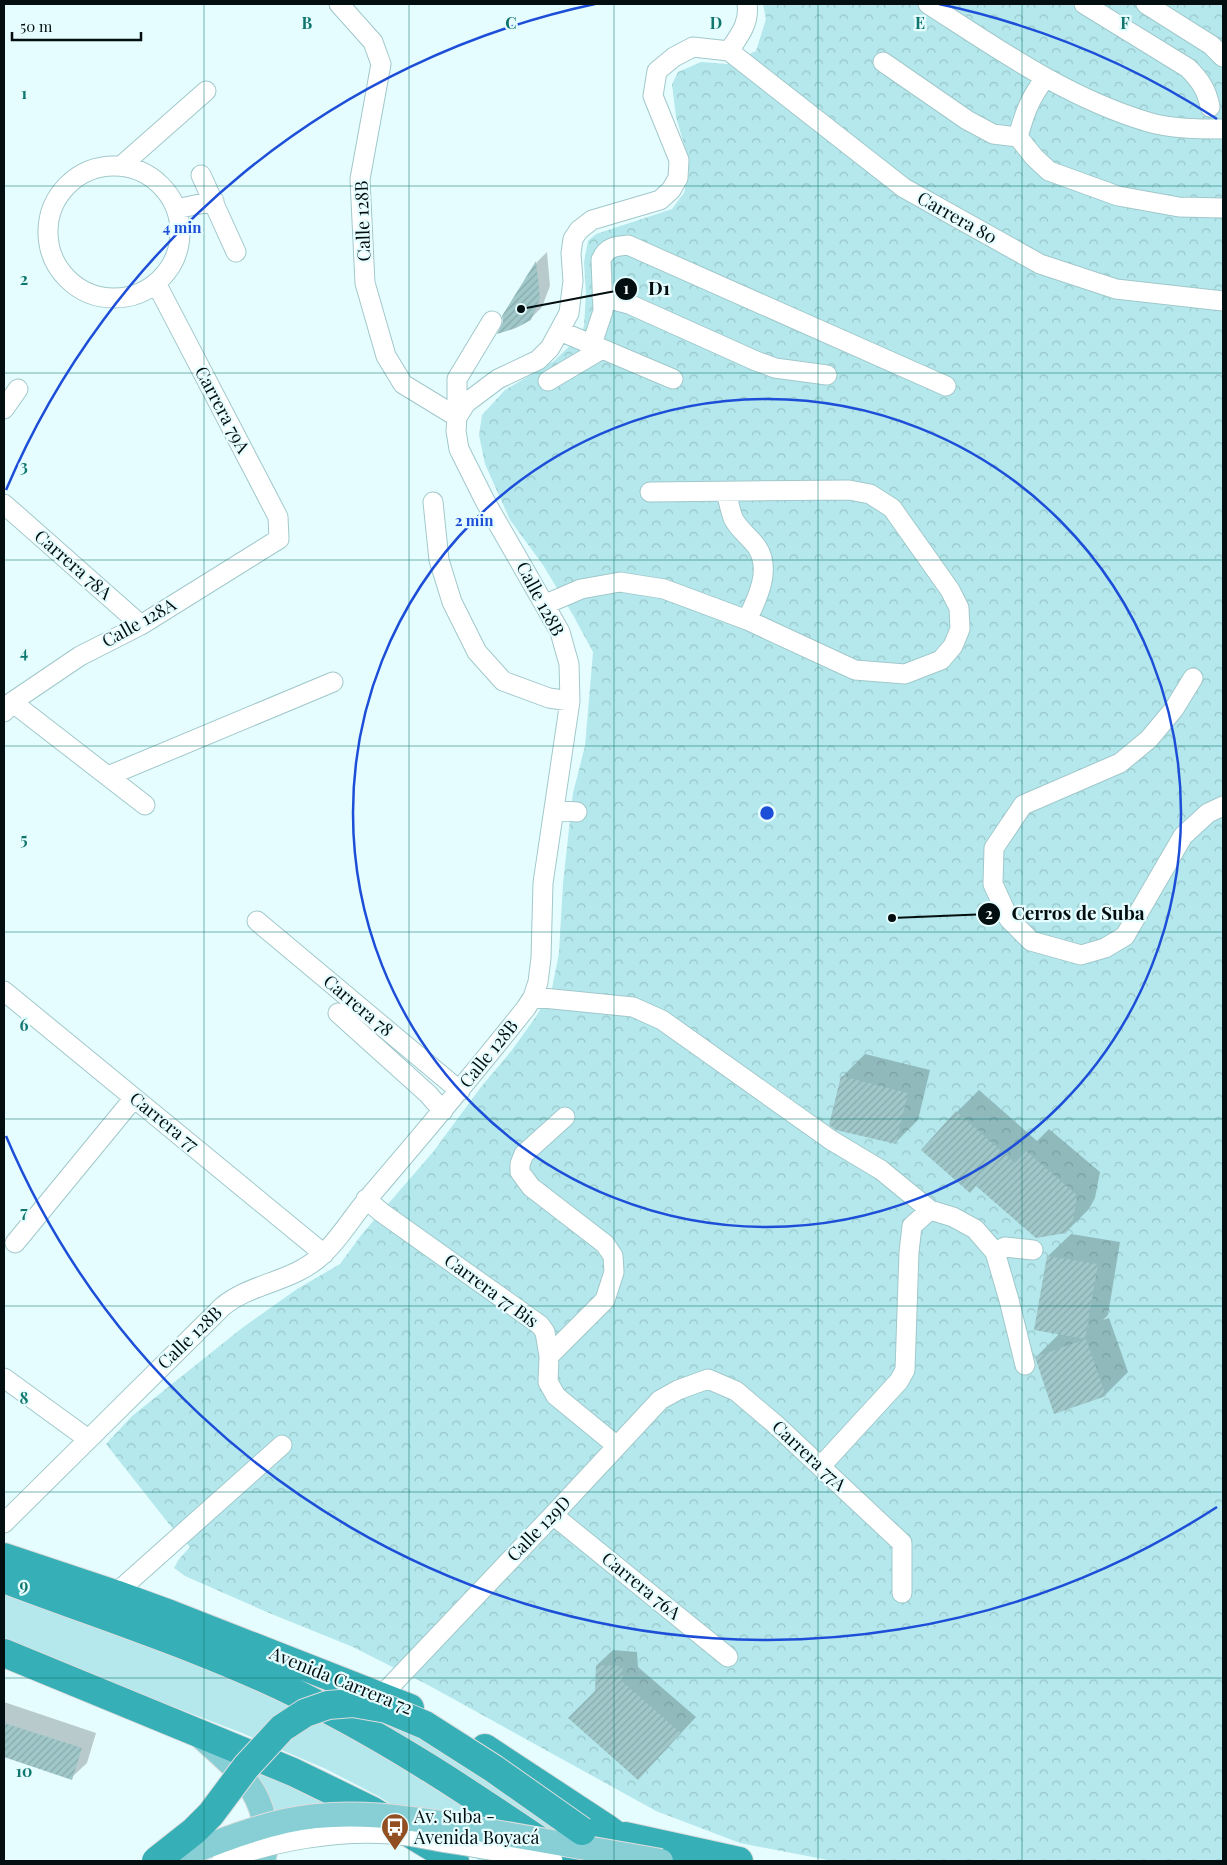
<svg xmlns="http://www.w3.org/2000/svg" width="1227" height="1865" font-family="'Playfair Display',serif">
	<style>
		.green { fill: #b4e8ec }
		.forest { fill: url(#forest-crowns) }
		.shadow { fill: #0003 }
		.building { fill: url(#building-hatch) }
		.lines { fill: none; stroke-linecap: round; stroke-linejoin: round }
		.minor-casing { stroke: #a1c8cb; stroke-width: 21 }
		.major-casing { stroke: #dcdddd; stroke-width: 26 }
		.highway-casing { stroke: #dcdddd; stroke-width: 30 }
		.minor { stroke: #fff; stroke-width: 19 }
		.major { stroke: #87cfd4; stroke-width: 24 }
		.highway { stroke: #37afb7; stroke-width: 28 }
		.minor-bridge-casing { stroke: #a1c8cb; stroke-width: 21; stroke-linecap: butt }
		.major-bridge-casing { stroke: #dcdddd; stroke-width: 26; stroke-linecap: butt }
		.highway-bridge-casing { stroke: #dcdddd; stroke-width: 30; stroke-linecap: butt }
		.minor-bridge { stroke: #fff; stroke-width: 19 }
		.major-bridge { stroke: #87cfd4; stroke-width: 24 }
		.highway-bridge { stroke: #37afb7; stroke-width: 28 }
		.grid { fill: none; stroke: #0f766e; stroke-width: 1; stroke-opacity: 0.55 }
		.ring { fill: none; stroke: #1d4ed8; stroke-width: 2.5 }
		.labels { text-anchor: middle; stroke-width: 4.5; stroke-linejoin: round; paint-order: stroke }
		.street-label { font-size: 18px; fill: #020e0f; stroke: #e6fdff }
		.poi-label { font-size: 18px; fill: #020e0f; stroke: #e6fdff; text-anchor: start }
		.grid-label { font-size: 16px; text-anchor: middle; font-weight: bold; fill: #0f766e; stroke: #e6fdff; stroke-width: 4.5; stroke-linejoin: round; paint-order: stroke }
		.centre { fill: #1d4ed8; stroke: #e6fdff; stroke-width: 2.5 }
		.ring-label { font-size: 15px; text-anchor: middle; font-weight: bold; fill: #1d4ed8; stroke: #e6fdff; stroke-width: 4.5; stroke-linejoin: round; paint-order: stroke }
		.leader { fill: none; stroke: #020e0f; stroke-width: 2 }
		.callout-dot { fill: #020e0f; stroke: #e6fdff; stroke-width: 2 }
		.mark-label { font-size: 15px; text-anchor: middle; font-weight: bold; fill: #fff }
		.callout-label { font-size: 19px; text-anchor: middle; font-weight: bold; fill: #020e0f; stroke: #e6fdff; stroke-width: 4.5; stroke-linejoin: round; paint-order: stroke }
	</style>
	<defs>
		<pattern id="forest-crowns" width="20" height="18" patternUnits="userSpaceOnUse" patternTransform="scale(1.25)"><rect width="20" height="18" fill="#b4e8ec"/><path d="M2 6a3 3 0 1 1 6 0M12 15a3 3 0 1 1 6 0" fill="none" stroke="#99c6c9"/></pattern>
		<pattern id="building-hatch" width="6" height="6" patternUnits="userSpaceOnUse" patternTransform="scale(1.25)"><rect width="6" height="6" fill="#a0c7c9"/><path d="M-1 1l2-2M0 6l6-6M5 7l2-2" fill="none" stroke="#88aaab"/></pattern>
	</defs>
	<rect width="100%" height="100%" fill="#e6fdff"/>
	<!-- green -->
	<path class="green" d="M34 1574 353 1693 424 1732 609 1861H586L514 1813Z
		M4 1588 197 1662 349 1733 467 1805 550 1861H480L378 1796 326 1769 242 1733 38 1655 4 1639Z
		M253 1771 303 1790 330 1805 300 1806 275 1811 271 1799Z"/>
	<!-- forest -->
	<path class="forest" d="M763 4H1223V1861H833L740 1843 656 1811 428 1685 353 1647 269 1613 185 1576 174 1568 179 1559 190 1547 169 1524 106 1444 132 1416 242 1328 297 1289 340 1264 362 1234 433 1152 481 1087 512 1050 537 1015 552 988 559 953 563 883 573 793 585 746 593 652 573 615 543 565 510 520 485 464 479 435 482 415 505 390 554 361 580 336 584 326 586 293 584 262 588 241 596 234 672 209 684 193 689 172 686 151 676 117 672 84 678 72 701 62 727 64 756 51 766 19Z"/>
	<!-- shadow -->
	<path class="shadow" d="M547 252 550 286 542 307 530 319 504 322 503 316 537 262Z
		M865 1054 930 1070 918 1120 895 1143 842 1077Z
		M979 1090 1037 1141 1049 1129 1100 1172 1095 1198 1089 1209 1066 1232 957 1112Z
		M1071 1234 1120 1242 1108 1315 1103 1320 1109 1318 1128 1372 1105 1395 1036 1357 1060 1333 1048 1256Z
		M613 1650 637 1652 638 1667 696 1717 653 1763 596 1692 597 1665Z
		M4 1702 96 1733 87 1763 71 1778 4 1756Z"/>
	<!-- building -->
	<path class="building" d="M536 261 540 298 531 320 516 328 497 334 503 322 502 316Z
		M841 1076 908 1093 896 1144 836 1130 829 1125Z
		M956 1111 1015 1163 1026 1151 1077 1195 1073 1222 1066 1233 1036 1238 976 1186 970 1193 921 1150Z
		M1047 1256 1098 1264 1085 1339 1034 1330Z
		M1086 1339 1106 1396 1054 1414 1035 1357Z
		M596 1665 622 1666 623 1682 681 1733 638 1780 568 1718 595 1691Z
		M4 1723 82 1748 72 1780 4 1757Z"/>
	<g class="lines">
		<!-- minor casing -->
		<g class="minor-casing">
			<path id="minor" d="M339 4 373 42 381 64 360 179 365 283 386 356 403 384 457 417
				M928 4C998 49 1067 98 1148 122 1170 129 1200 129 1223 129
				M1084 4 1188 68C1200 80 1207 90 1210 107
				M1146 4 1211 45 1223 57
				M729 51 904 188 1040 264 1116 289 1223 301
				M729 51C739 36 750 23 747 4
				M883 62 967 120 993 134 1018 137 1034 157 1049 171 1118 196 1179 207 1223 208
				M1018 137C1024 115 1030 97 1045 79
				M121 166 206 91
				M48 232a66 66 0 1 1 132 0a66 66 0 1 1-132 0Z
				M201 175 236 252
				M176 209 214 201
				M602 297 629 304 756 361 775 368 827 375
				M560 331 673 379
				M592 344 603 311 601 260C606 247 616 246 628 245L946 386
				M548 381 602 349
				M4 409 18 389
				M457 417V379L492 321
				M726 492C728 500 730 509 733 518 738 529 750 537 757 547 772 570 757 599 747 620
				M433 502 439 560 452 602 477 652 503 681 549 698 570 701
				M4 504 141 625
				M546 604 581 589 620 582 664 589 747 620 855 670 905 674 941 660 953 646 960 629 959 608 950 590 892 508 870 494 849 490 650 492
				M1193 678 1174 709 1149 739 1120 763 1023 805 994 848 993 884 1009 919 1031 941 1081 955 1105 948 1125 936 1183 836 1208 813 1223 806
				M12 702 145 805
				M4 712 12 702 80 656 141 625 279 539 278 517 156 283
				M108 776 333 682
				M554 810 577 812
				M257 921 460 1091
				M4 991 324 1254
				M533 997 633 1007 662 1020 831 1140 881 1170 930 1210
				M338 1013 428 1094 443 1111
				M366 1199 381 1212 540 1325 545 1332 549 1356 548 1382 556 1396 617 1446
				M15 1243 134 1098
				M995 1252 1005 1247 1033 1250
				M549 1356 605 1300 614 1272 613 1256 605 1244 531 1187 520 1172V1164L524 1154 565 1117
				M4 1378 88 1439
				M821 1466 899 1381 905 1370 909 1252 912 1226 930 1210 953 1217 975 1229 995 1252 1009 1300 1025 1365
				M553 1515 728 1657
				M4 1523 222 1307C252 1282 292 1283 322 1255 339 1240 354 1214 370 1196 423 1134 475 1072 526 1008L533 997 538 982 541 958 543 883 570 701 569 664 560 632 485 501 459 449 456 431 457 417 466 403 498 379 538 360 550 348 569 313 573 281 571 253 573 239 579 230 592 220 660 200 671 190 678 178 679 160 653 96 657 71 674 57 693 47 729 51
				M115 1594 282 1445
				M382 1695 553 1515 660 1400 678 1390 708 1379 736 1391 775 1424 902 1543V1593"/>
		</g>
		<!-- major casing -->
		<g class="major-casing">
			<path id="major" d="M200 1736C215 1750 233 1764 245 1780 263 1802 271 1834 263 1861"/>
		</g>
		<!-- highway casing -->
		<g class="highway-casing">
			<path id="highway" d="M4 1557 115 1594 170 1614 410 1708
				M4 1579C104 1617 207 1649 303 1697 397 1743 484 1803 570 1861
				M4 1653 293 1772 371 1810 455 1861
				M485 1748 608 1829 651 1861
				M625 1836 739 1861"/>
		</g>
		<!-- minor -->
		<use href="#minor" class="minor"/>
		<!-- major -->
		<use href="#major" class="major"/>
		<!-- highway -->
		<use href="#highway" class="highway"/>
		<!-- minor-bridge casing -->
		<g class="minor-bridge-casing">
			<path id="minor-bridge" d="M222 1861C273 1841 336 1830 391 1834 406 1835 421 1838 436 1841 475 1847 514 1854 553 1861"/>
		</g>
		<!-- major-bridge casing -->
		<g class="major-bridge-casing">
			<path id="major-bridge" d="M167 1861C206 1847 245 1830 285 1821 352 1806 422 1820 489 1831 546 1841 603 1851 661 1861"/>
		</g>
		<!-- highway-bridge casing -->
		<g class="highway-bridge-casing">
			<path id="highway-bridge" d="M156 1861 194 1831 211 1814 246 1767 282 1728 305 1713 328 1705 353 1703 387 1709 425 1725 494 1769 582 1831"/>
		</g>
		<!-- minor-bridge -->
		<use href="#minor-bridge" class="minor-bridge"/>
		<!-- major-bridge -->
		<use href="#major-bridge" class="major-bridge"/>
		<!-- highway-bridge -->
		<use href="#highway-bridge" class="highway-bridge"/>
	</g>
	<!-- grid -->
	<path class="grid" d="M204 4V1861M409 4V1861M614 4V1861M818 4V1861M1022 4V1861M4 186H1223M4 373H1223M4 560H1223M4 746H1223M4 932H1223M4 1119H1223M4 1306H1223M4 1492H1223M4 1678H1223"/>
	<!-- distance rings -->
	<g class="ring">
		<circle cx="767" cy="813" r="414"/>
		<path d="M1217 1507A827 827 0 0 1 6 1136M6 490A827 827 0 0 1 595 4M939 4A827 827 0 0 1 1217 119"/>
	</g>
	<!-- icons -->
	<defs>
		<g id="bus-pin" transform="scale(1.4375)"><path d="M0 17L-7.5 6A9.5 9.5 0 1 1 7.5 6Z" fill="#924f21" stroke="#e6fdff"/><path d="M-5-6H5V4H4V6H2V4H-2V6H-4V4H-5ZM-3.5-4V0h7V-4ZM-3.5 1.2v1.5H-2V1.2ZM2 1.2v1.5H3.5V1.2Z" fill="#fff"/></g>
	</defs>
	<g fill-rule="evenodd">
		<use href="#bus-pin" x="395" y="1827"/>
	</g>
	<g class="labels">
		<!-- street labels -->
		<g class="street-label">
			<text transform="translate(957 218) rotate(29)" y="6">Carrera 80</text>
			<text transform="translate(363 221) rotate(-92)" y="6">Calle 128B</text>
			<text transform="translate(222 410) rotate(62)" y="6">Carrera 79A</text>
			<text transform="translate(73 565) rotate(41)" y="6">Carrera 78A</text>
			<text transform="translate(540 599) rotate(62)" y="6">Calle 128B</text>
			<text transform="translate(139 623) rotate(-29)" y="6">Calle 128A</text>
			<text transform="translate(358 1006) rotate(40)" y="6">Carrera 78</text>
			<text transform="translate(489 1054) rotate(-51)" y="6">Calle 128B</text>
			<text transform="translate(164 1122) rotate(39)" y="6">Carrera 77</text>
			<text transform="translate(491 1291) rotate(36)" y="6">Carrera 77 Bis</text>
			<text transform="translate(190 1338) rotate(-44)" y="6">Calle 128B</text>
			<text transform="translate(809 1456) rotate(43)" y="6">Carrera 77A</text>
			<text transform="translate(539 1529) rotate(-46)" y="6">Calle 129D</text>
			<text transform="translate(641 1586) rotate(39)" y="6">Carrera 76A</text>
			<text transform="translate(341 1681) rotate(22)" y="6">Avenida Carrera 72</text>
		</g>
		<!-- poi labels -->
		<g class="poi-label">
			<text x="414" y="1823">Av. Suba -<tspan x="414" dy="21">Avenida Boyacá</tspan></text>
		</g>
	</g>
	<g class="grid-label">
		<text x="307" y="29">B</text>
		<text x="511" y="29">C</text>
		<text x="716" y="29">D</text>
		<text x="920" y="29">E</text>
		<text x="1125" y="29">F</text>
		<text x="24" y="99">1</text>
		<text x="24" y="285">2</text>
		<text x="24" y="472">3</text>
		<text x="24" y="658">4</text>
		<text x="24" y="845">5</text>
		<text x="24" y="1031">6</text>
		<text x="24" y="1218">7</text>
		<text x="24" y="1404">8</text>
		<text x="24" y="1591">9</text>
		<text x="24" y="1777">10</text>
	</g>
	<circle cx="767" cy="813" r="8" class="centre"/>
	<g class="ring-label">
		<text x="182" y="233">4 min</text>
		<text x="474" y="526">2 min</text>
	</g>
	<!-- callouts -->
	<path class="leader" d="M521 309L626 289M892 918L989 914"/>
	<g class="callout-dot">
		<circle cx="521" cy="309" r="5"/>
		<circle cx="892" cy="918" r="5"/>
		<circle cx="626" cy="289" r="12"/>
		<circle cx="989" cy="914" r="12"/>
	</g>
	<g class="mark-label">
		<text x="626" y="294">1</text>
		<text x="989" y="919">2</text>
	</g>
	<g class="callout-label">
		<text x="659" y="295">D1</text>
		<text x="1078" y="920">Cerros de Suba</text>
	</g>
	<!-- border -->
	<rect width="1227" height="1865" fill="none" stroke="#020e0f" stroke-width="10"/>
	<!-- scale -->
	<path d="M12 32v8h129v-8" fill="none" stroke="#020e0f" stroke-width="2.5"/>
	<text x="20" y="32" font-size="15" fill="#020e0f" stroke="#e6fdff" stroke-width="4" paint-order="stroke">50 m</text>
</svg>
